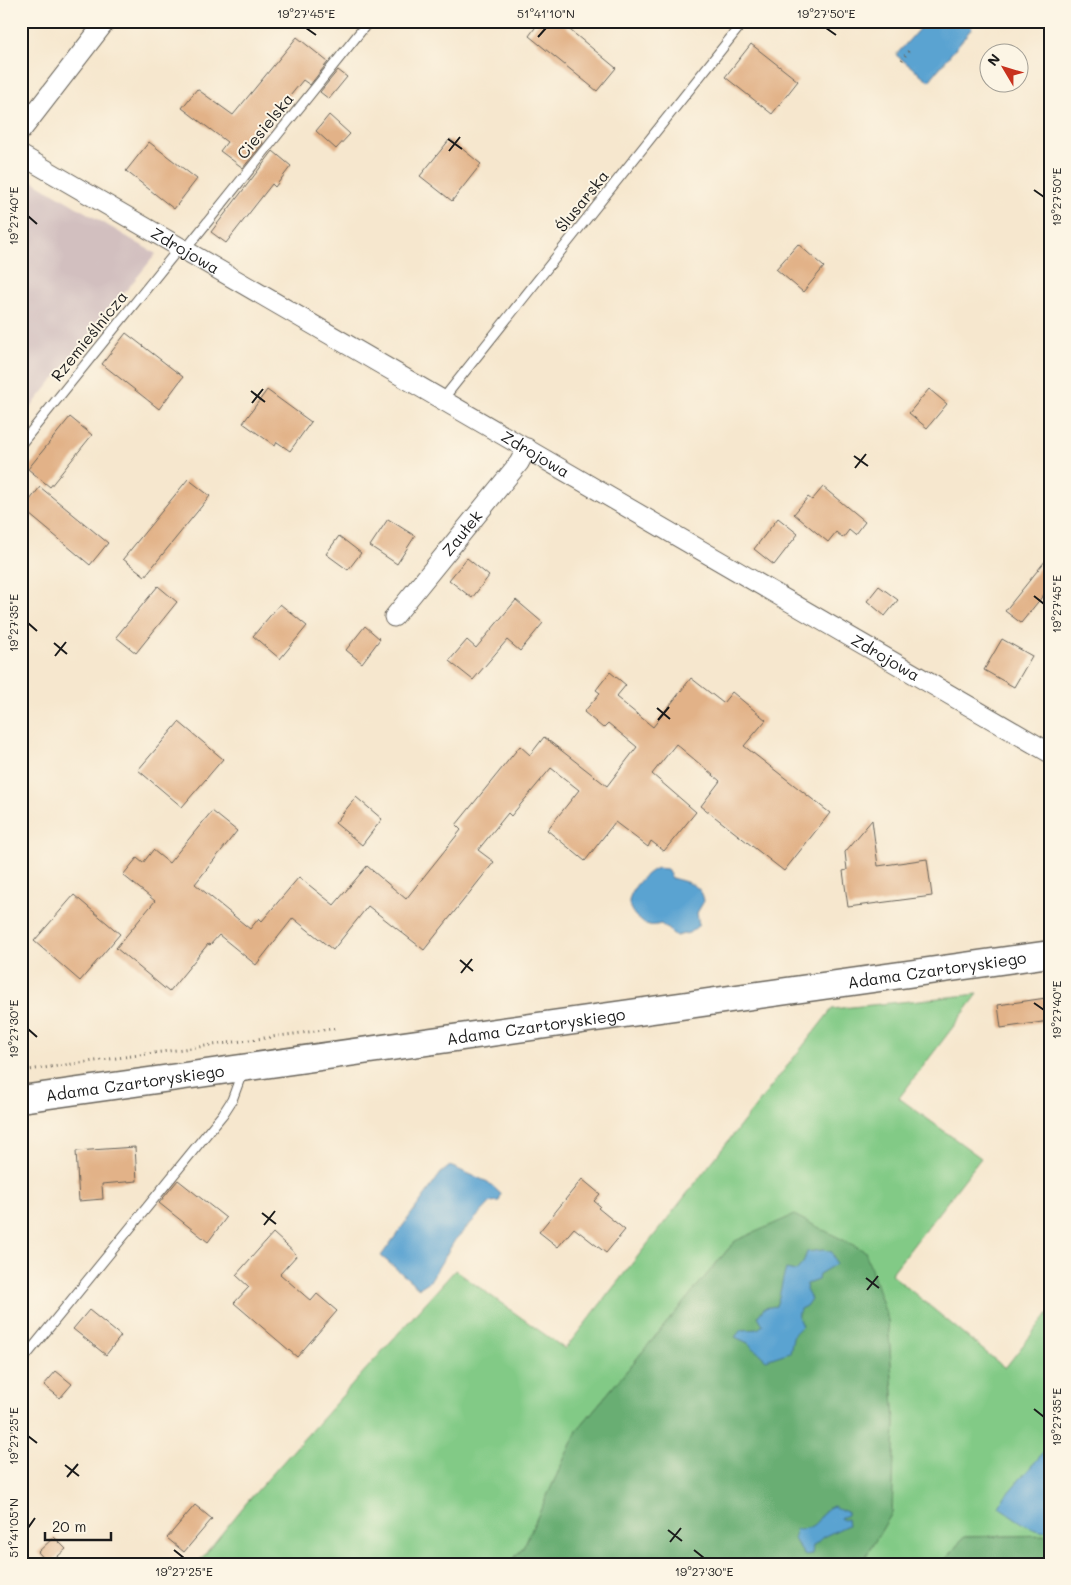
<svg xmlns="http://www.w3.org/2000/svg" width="1071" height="1585" font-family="Mali,sans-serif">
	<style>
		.industrial { fill: #d2bfbf }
		.green { fill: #82ca86; stroke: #4f7351 }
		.forest { fill: #69ae73; stroke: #426548 }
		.water { fill: #5aa3d1; stroke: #3b6076 }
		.building { fill: #e2b288 }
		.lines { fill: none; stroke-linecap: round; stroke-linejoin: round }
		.lane-casing { stroke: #68635a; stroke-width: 11 }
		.street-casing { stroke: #68635a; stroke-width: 21 }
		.secondary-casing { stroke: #68635a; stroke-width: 29 }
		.path { stroke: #68635a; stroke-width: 3; stroke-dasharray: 1 4; stroke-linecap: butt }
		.lane { stroke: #fff; stroke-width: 9 }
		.street { stroke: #fff; stroke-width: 19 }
		.secondary { stroke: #fff; stroke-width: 26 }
		.ticks { fill: none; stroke: #1c1c1c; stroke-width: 2 }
		.labels { text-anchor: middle; stroke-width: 4; stroke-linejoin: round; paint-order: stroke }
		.street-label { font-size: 16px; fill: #1c1c1c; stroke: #fcf5e5 }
		.neatline { fill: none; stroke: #1c1c1c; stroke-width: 2 }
		.ticks-label { font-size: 12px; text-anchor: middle; fill: #1c1c1c }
	</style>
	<rect width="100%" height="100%" fill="#fcf5e5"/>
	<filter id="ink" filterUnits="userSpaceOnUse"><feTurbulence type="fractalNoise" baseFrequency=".02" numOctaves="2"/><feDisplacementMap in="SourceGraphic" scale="10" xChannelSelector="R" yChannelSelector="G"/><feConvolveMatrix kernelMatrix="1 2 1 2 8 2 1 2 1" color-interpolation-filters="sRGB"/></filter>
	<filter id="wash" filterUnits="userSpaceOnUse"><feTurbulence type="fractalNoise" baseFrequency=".0096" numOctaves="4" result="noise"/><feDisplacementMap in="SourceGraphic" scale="20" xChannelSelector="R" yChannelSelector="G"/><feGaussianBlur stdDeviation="1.12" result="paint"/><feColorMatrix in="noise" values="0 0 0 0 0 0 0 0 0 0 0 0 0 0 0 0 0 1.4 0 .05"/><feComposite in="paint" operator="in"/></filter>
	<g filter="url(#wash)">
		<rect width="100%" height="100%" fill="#f6e7ce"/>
		<!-- industrial -->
		<path class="industrial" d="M21 174 156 254 21 419Z"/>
		<!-- green -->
		<path class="green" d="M978 994 899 1098 981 1158 891 1274 1005 1368 1050 1311V1535L964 1537 942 1564H861L892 1513 895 1423 888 1320 735 1241 578 1429 523 1548 509 1564H197L248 1501 455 1270 565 1349 832 1009Z"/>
		<!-- forest -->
		<path class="forest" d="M794 1215 865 1251 888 1320 895 1423 892 1513 861 1564H509L523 1548 578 1429 735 1241Z
			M1050 1535V1564H942L964 1537Z"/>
		<!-- water -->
		<path class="water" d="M926 21H968L972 28 929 81 896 55Z
			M657 868 667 869 672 878C686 882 702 884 704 901L697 913 699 925 689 933 676 936 661 924C657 925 652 926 649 925 640 923 628 911 629 901 631 888 645 873 657 868Z
			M450 1166 488 1182 501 1194 499 1201 491 1202 455 1240 430 1281 419 1288 381 1256 441 1173Z
			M823 1250 832 1252 836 1264 819 1274 818 1280 807 1284 806 1290 811 1299 806 1306 800 1309 798 1317 802 1326 794 1334 790 1352 766 1360 748 1343 735 1337 741 1330 758 1329 763 1325 758 1316 764 1308 776 1306C781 1294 781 1282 786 1269L796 1271 803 1263 807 1252Z
			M1050 1445V1530C1033 1534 1013 1516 999 1507L1005 1496Z
			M833 1506 847 1512V1515L840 1518 843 1520 847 1519 848 1525 823 1537 813 1546 812 1554 804 1555 794 1539 796 1529C822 1530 817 1511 833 1506Z"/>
		<g id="blocks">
			<!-- building -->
			<path class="building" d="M540 21H559L616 68 597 91 529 36Z
				M297 37 328 62 310 85 303 80 256 138 263 143 243 168 220 151 227 142 182 108 197 89 233 115Z
				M751 44 798 81 772 114 725 77Z
				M338 70 347 77 329 99 320 92Z
				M329 115 350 134 336 149 316 131Z
				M450 139 481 164 452 201 420 176Z
				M149 142 197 179 174 209 126 171Z
				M273 151 291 166 275 187 272 184 226 243 211 232Z
				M798 244 824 267 803 292 776 269Z
				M126 333 183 377 159 409 102 364Z
				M929 389 947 404 927 428 909 413Z
				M267 390 311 422 290 451 277 442 275 446 243 423Z
				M70 417 92 435 50 487 28 469Z
				M188 479 210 496 145 576 123 559Z
				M40 487 108 543 90 565 23 509Z
				M823 487 865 522 855 535 849 530 843 538 836 532 828 542 794 514 808 497 812 500Z
				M778 518 798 534 774 565 754 549Z
				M388 519 415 536 397 564 370 546Z
				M339 536 361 553 348 570 326 554Z
				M1050 555V587L1021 623 1005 611Z
				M467 558 489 576 472 598 449 580Z
				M158 586 177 602 136 653 116 637Z
				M879 586 898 600 885 616 867 601Z
				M516 600 543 623 520 651 507 640 473 680 449 661 467 640 476 648Z
				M280 604 307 626 280 659 253 636Z
				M365 626 380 639 362 663 346 650Z
				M1002 639 1032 656 1014 687 984 670Z
				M610 672 626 685 616 697 653 727 691 678 723 703 732 692 766 720 744 746 830 813 784 871 701 806 720 781 676 744 652 774 696 812 664 851 651 841 648 847 615 822 585 861 547 830 579 790 551 768 511 816 508 813 478 850 494 862 424 950 368 906 333 950 293 918 256 965 219 935 210 945 208 944 169 992 116 948 155 901 123 875 137 858 143 863 153 850 169 863 212 811 237 831 195 884 250 929 259 918 262 921 299 877 334 905 367 866 406 899 461 830 456 825 520 746 530 755 544 737 607 786 637 747 608 723 603 728 584 712 600 693 596 690Z
				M179 722 223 759 182 807 138 770Z
				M356 797 382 819 362 845 335 823Z
				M872 820 878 866 927 859 932 896 848 907 843 871 847 870 845 852Z
				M74 895 120 934 80 981 34 941Z
				M1046 998 1049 1021 1001 1028 998 1005Z
				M135 1147 137 1181 102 1184 103 1199 79 1201 76 1151Z
				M582 1179 600 1194 594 1201 600 1206 598 1208 625 1230 606 1253 574 1228 558 1247 539 1232Z
				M178 1180 226 1218 208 1242 159 1203Z
				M273 1233 297 1255 280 1274 311 1301 317 1294 337 1311 297 1357 234 1303 249 1287 236 1275Z
				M89 1310 121 1336 106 1355 73 1329Z
				M56 1371 72 1384 60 1398 44 1385Z
				M195 1505 212 1519 184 1552 167 1538Z
				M54 1537 66 1549 49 1564 38 1552Z"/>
		</g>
	</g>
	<g filter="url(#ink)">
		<use href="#blocks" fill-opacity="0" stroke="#68635a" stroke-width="1"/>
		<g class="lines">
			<!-- lane casing -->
			<g class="lane-casing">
				<path id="lane" d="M185 250 369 21
					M443 399 744 21
					M21 444 180 247
					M21 1362 223 1114 232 1100 243 1070"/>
			</g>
			<!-- street casing -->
			<g class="street-casing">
				<g id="street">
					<path d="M21 131 106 21"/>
					<path id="s1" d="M21 155 1050 753"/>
					<path id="s2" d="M394 617 519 463 527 448"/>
				</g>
			</g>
			<!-- secondary casing -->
			<g class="secondary-casing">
				<g id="secondary">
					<path id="s3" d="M21 1099 1050 954"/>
				</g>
			</g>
			<!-- path -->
			<path class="path" d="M902 60 909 50
				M21 1071 338 1028"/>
			<!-- lane -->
			<use href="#lane" class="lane"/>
			<!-- street -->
			<use href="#street" class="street"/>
			<!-- secondary -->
			<use href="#secondary" class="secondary"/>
		</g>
	</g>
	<!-- ticks -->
	<path class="ticks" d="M306 28 316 35M826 28 836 35M538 37 546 28M448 139 462 149M449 151 460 137M1034 190 1044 197M28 216 37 224M251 391 265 402M252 403 263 389M854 456 868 466M855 468 866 454M1034 596 1044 604M28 623 37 631M54 643 67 654M55 656 66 642M657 708 670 719M658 720 669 707M460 960 473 971M461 973 472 959M1034 1003 1044 1010M28 1029 37 1037M262 1213 276 1224M264 1225 275 1211M866 1278 879 1288M867 1290 878 1276M1034 1409 1044 1417M28 1436 37 1443M65 1465 79 1476M67 1477 78 1464M28 1528 35 1518M668 1530 682 1541M670 1542 681 1528M174 1550 184 1558M694 1550 704 1558"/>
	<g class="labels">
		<!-- street labels -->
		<g class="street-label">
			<text transform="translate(265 126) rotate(-51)" y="6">Ciesielska</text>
			<text transform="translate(582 201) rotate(-51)" y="6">Ślusarska</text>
			<text dy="6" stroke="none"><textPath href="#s1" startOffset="190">Zdrojowa</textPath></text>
			<text transform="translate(89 336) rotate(-51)" y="6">Rzemieślnicza</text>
			<text dy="6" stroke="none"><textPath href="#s1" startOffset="595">Zdrojowa</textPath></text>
			<text dy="6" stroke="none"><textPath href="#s2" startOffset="108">Zaułek</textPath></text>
			<text dy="6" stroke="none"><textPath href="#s1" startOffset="1000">Zdrojowa</textPath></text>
			<text dy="6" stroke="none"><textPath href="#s3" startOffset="925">Adama Czartoryskiego</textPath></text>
			<text dy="6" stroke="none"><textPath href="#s3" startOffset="520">Adama Czartoryskiego</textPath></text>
			<text dy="6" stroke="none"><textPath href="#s3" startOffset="115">Adama Czartoryskiego</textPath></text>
		</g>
	</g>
	<!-- margin -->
	<rect width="1071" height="1585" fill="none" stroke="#fcf5e5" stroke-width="55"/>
	<!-- north arrow -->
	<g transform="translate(1004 68) rotate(308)"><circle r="24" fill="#fcf5e5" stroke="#a29e95"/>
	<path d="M0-4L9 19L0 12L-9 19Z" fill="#c8321e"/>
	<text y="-8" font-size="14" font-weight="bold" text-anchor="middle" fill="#1c1c1c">N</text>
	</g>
	<!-- scale -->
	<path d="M45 1532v8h66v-8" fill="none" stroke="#1c1c1c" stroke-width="2.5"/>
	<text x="52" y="1532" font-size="15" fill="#1c1c1c" stroke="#fcf5e5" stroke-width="4" paint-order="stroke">20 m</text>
	<rect x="28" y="28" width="1016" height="1530" class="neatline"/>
	<g class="ticks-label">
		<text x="306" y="18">19°27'45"E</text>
		<text x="546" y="18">51°41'10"N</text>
		<text x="826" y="18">19°27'50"E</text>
		<text transform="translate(1057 197) rotate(-90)" y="4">19°27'50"E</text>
		<text transform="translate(14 216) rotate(-90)" y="4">19°27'40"E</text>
		<text transform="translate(1057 604) rotate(-90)" y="4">19°27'45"E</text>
		<text transform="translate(14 623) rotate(-90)" y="4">19°27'35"E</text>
		<text transform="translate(1057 1010) rotate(-90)" y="4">19°27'40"E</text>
		<text transform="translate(14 1029) rotate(-90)" y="4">19°27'30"E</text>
		<text transform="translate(1057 1417) rotate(-90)" y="4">19°27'35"E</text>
		<text transform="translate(14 1436) rotate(-90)" y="4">19°27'25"E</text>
		<text transform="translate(14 1528) rotate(-90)" y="4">51°41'05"N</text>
		<text x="184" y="1576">19°27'25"E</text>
		<text x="704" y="1576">19°27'30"E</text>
	</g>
</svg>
